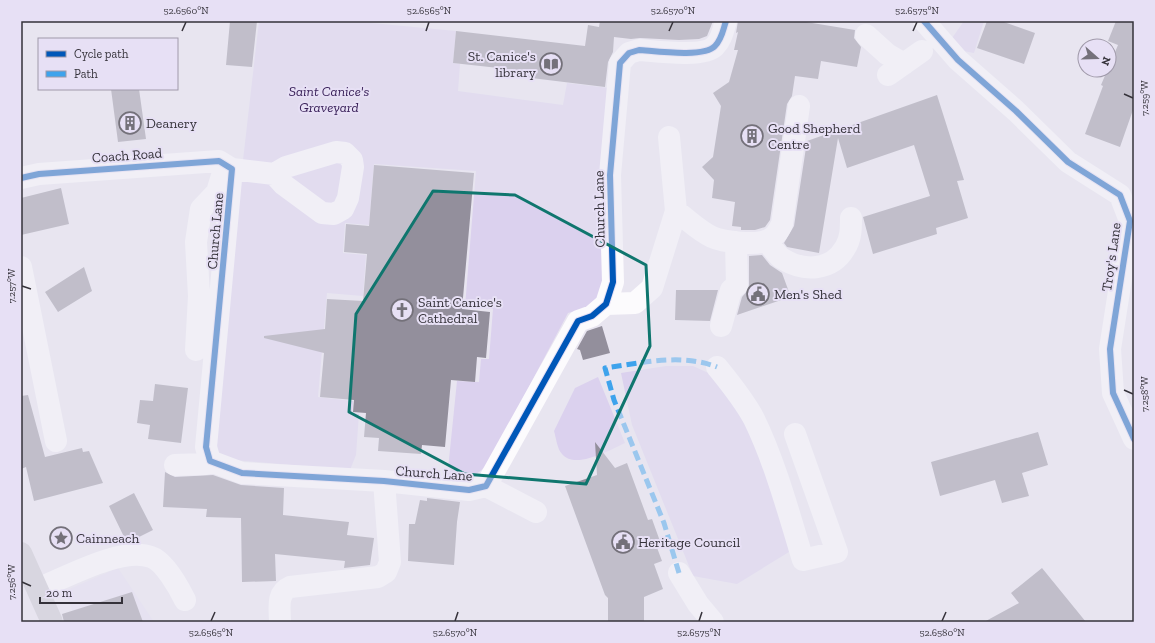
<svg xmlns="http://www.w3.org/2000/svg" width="1155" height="643" font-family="'Zilla Slab',serif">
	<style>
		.built { fill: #e4ddf1 }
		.green { fill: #dbd1ee }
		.building { fill: #938f9c }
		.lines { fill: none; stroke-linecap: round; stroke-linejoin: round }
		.minor { stroke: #fcfbfd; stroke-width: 22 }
		.major { stroke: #c6c3cc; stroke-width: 22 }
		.quiet { stroke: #3ea3ec; stroke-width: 5; stroke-dasharray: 10 5; stroke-linecap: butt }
		.cycleway-casing { stroke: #e7e0f5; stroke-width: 8 }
		.cycleway { stroke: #0057b8; stroke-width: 6 }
		.marked { fill: none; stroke: #0f766e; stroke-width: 3; stroke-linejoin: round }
		.ticks { fill: none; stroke: #35323a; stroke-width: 1.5 }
		.labels { text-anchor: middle; stroke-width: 4; stroke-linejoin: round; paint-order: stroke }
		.poi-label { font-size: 14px; fill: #35323a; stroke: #e7e0f5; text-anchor: start }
		.park-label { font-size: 14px; font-style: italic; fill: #351c55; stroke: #e7e0f5 }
		.street-label { font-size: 14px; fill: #35323a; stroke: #e7e0f5 }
		.neatline { fill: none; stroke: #35323a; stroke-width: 1.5 }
		.ticks-label { font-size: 10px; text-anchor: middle; fill: #35323a }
	</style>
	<rect width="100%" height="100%" fill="#e8e5f0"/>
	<!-- built -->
	<path class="built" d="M118 568 154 622H77L65 591Z"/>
	<!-- green -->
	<path class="green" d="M259 21H351L456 31 453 63 460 64 458 91 563 105 567 83 609 88 603 287 593 306 568 313 489 462C476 478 467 479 447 479L457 381 479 382 481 359H489L493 309 465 307 476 171 374 164 369 225 345 223 343 253 366 255 363 296 327 293 318 397 353 401 352 413 359 414 356 455 350 470 222 459 216 448 242 169Z
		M964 21H984L974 53 963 51 952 38Z
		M666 366H693L715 376 742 411 786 529 789 552 737 584 693 576 632 425 621 373Z
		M598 377 625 443C610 450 575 470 562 454 557 449 556 437 554 431L575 388Z"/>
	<!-- building -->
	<path class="building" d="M230 21H257L252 67 226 65Z
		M600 21H713L707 36 699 39 679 40 640 38 631 39 614 37 613 52 608 62 605 87 515 76 516 70 453 63 456 31 585 46 588 25 599 27Z
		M738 21H800L855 30 854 38 861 47 857 67 821 61 818 79 795 76 792 96 787 104 770 220 765 227 755 230H741V227L732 226 735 202 712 198 714 180 702 167 713 157 721 106 713 93 729 82 738 50H734L738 32 736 33Z
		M987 21H1001L1035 33 1024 64 977 48Z
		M1116 21H1134V107L1120 147 1085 134 1103 86 1101 85 1118 45 1108 41Z
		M111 89H139L146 139 118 142Z
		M937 95 964 180 957 181 968 218 936 228 937 234 873 254 863 217 930 196 914 145 847 168 838 138 819 253 787 247 784 243 794 226 807 141Z
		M374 165 474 173 462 309 490 312 486 358 477 357 475 382 451 380 445 447 422 445 421 454 378 451 379 438 364 437 366 413 353 412 354 400 320 397 324 353 264 338V336L325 329 327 299 363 301 367 254 344 252 346 224 369 226Z
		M61 188 69 224 21 235V198Z
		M762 255 770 265 782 273 789 292H796V295L737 315 742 297 748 290 749 285V256Z
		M84 267 92 291 58 312 45 292Z
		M676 290H718L710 321 675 320Z
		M602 326 610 353 583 360 580 350 577 349 587 331Z
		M155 384 188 388 181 443 148 439 150 425 137 423 140 400 153 401Z
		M28 395 45 457 82 448 83 452 89 451 103 483 34 501 26 467 21 469V396Z
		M1038 432 1048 465 1022 473 1029 496 1002 503 995 480 940 496 931 462Z
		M595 442 615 468 627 463 648 520 652 519 661 544 656 545 662 561 654 564 663 589 644 597V622H608V598L605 595 565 486 597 475Z
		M165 472 175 477 213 475 241 485 284 488 283 515 349 522 347 535 374 538 370 565 344 568 345 561 275 554 276 581 242 582 241 518 206 517 207 509 163 507Z
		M134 493 153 530 127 543 109 506Z
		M427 498 460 502 457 522 454 565 408 561 409 524H415L420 500 427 501Z
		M1042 568 1086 622H984L1019 603 1011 593Z
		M132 592 143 622H64L62 614Z"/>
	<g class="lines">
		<!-- minor -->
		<path class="minor" d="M924 21 958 60 1016 111 1068 162 1120 195 1130 221 1110 349 1113 393 1134 439
			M866 35 887 54 904 64
			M888 75 922 51
			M336 152 345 153 352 160 353 167 348 198 343 209 334 214 322 213 284 185 274 174 286 167Z
			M232 169 206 447 210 461 242 473 384 481 469 490 486 486 578 321 592 316 606 304 613 282 610 175 620 63 629 53 639 50C655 51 704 58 715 46 722 39 723 30 726 21
			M232 169 274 174
			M21 178 39 174 219 161 232 169
			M676 211C687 219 699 231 712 237 723 242 757 246 768 240 775 237 778 232 782 224L799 106
			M767 241C772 247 777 256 783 259 804 272 832 271 845 248 851 239 851 228 851 218
			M21 267 56 441
			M606 304 635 303 652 288 676 211 669 137
			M721 326 731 290 737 285 736 242
			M196 350 199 296 196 242 201 209 217 192 225 166
			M717 367C730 383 744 400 754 419 775 462 789 514 803 560L837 552 795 434
			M175 465 206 464 210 461
			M486 486 536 512
			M679 573 698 604 713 622
			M37 589C65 578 122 546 151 557 164 561 179 588 185 600
			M280 622C280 609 276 593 290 587L378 577 386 572 390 562 384 481"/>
		<!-- major -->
		<path class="major" d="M21 553 52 622"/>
		<!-- quiet -->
		<path class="quiet" d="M679 573 664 523 614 400 605 368C642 363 681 353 717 367"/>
		<!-- cycleway casing -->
		<g class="cycleway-casing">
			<path id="cycleway" d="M924 21 958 60 1016 111 1068 162 1120 195 1130 221 1110 349 1113 393 1134 439
				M21 178 39 174 219 161 232 169 206 447 210 461 242 473 384 481 469 490 486 486 578 321 592 316 606 304 613 282 610 175 620 63 629 53 639 50C655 51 704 58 715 46 722 39 723 30 726 21"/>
		</g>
		<!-- cycleway -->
		<use href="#cycleway" class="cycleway"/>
	</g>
	<!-- marked area -->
	<path d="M0 0H1155V643H0ZM433 191 515 195 646 265 650 346 586 484 465 474 349 412 356 314Z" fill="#e8e5f0" fill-opacity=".55" fill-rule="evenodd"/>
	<path class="marked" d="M433 191 515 195 646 265 650 346 586 484 465 474 349 412 356 314Z"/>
	<!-- ticks -->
	<path class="ticks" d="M182 31 186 22M426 31 429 22M669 31 673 22M913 31 917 22M1124 94 1133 98M22 286 31 289M1124 390 1133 394M22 582 31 586M211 621 215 612M455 621 458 612M699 621 702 612M942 621 946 612"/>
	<!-- icons -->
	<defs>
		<g id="library-ring" transform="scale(1.15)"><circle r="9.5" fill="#e7e0f5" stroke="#74717a" stroke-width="1.5"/><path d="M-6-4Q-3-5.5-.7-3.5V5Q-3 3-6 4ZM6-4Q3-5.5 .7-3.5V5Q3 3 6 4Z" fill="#74717a"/></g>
		<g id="building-ring" transform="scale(1.15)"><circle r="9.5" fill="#e7e0f5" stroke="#74717a" stroke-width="1.5"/><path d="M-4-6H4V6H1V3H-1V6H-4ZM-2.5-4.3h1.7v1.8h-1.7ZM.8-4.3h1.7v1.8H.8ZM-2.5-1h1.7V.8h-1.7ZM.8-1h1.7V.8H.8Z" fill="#74717a"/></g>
		<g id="civic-ring" transform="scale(1.15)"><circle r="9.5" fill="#e7e0f5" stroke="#74717a" stroke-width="1.5"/><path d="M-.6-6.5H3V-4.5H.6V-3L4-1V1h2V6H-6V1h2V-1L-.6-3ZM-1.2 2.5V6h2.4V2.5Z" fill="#74717a"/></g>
		<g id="church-ring" transform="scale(1.15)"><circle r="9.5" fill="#e7e0f5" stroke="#74717a" stroke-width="1.5"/><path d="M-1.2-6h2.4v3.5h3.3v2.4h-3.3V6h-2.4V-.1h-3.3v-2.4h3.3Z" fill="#74717a"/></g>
		<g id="sight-ring" transform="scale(1.15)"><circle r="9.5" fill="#e7e0f5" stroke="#74717a" stroke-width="1.5"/><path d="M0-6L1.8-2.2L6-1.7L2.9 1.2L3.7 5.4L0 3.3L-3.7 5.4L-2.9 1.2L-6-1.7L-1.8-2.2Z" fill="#74717a"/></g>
	</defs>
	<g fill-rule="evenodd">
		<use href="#library-ring" x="551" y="64"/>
		<use href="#building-ring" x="130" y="123"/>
		<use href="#building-ring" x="752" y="136"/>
		<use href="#civic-ring" x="758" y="294"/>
		<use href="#church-ring" x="402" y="310"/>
		<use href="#sight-ring" x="61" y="538"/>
		<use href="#civic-ring" x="623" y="542"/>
	</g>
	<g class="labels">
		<!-- poi labels -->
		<g class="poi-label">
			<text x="536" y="61" text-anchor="end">St. Canice's<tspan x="536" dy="16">library</tspan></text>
			<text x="146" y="128">Deanery</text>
			<text x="768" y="133">Good Shepherd<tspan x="768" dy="16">Centre</tspan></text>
			<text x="774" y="299">Men's Shed</text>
			<text x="418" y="307">Saint Canice's<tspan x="418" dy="16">Cathedral</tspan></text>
			<text x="76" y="543">Cainneach</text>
			<text x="638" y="547">Heritage Council</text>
		</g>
		<!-- park labels -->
		<g class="park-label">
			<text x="329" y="96">Saint Canice's<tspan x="329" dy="16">Graveyard</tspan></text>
		</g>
		<!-- street labels -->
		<g class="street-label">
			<text transform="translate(127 155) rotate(-4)" y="5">Coach Road</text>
			<text transform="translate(599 209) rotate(-91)" y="5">Church Lane</text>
			<text transform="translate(215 231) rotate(-85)" y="5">Church Lane</text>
			<text transform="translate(1111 257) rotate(-82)" y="5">Troy's Lane</text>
			<text transform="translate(434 473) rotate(4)" y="5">Church Lane</text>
		</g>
	</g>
	<!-- border -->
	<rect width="1155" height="643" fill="none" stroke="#e7e0f5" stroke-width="44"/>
	<!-- legend -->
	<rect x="38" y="38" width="140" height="52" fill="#e7e0f5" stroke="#a09aaa"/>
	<rect x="46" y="51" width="20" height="6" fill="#0057b8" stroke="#a09aaa"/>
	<text x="74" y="58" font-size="12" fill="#35323a">Cycle path</text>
	<rect x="46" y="71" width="20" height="6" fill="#3ea3ec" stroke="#a09aaa"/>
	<text x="74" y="78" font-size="12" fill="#35323a">Path</text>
	<!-- north arrow -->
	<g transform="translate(1097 58) rotate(110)"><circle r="19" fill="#e7e0f5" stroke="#a09aaa"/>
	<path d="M0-3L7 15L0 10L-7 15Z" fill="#74717a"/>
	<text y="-6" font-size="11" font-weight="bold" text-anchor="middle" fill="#35323a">N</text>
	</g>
	<!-- scale -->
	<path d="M40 597v6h82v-6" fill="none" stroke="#35323a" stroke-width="2"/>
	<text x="46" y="597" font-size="12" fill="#35323a" stroke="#e7e0f5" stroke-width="3" paint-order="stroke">20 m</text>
	<rect x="22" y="22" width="1111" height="599" class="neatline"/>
	<g class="ticks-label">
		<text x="186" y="14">52.6560°N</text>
		<text x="429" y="14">52.6565°N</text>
		<text x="673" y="14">52.6570°N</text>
		<text x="917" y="14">52.6575°N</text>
		<text transform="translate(1144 98) rotate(-90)" y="4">7.259°W</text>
		<text transform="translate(11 286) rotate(-90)" y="4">7.257°W</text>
		<text transform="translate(1144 394) rotate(-90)" y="4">7.258°W</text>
		<text transform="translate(11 582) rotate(-90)" y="4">7.256°W</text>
		<text x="211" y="636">52.6565°N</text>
		<text x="455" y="636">52.6570°N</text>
		<text x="699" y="636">52.6575°N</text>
		<text x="942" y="636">52.6580°N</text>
	</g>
</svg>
